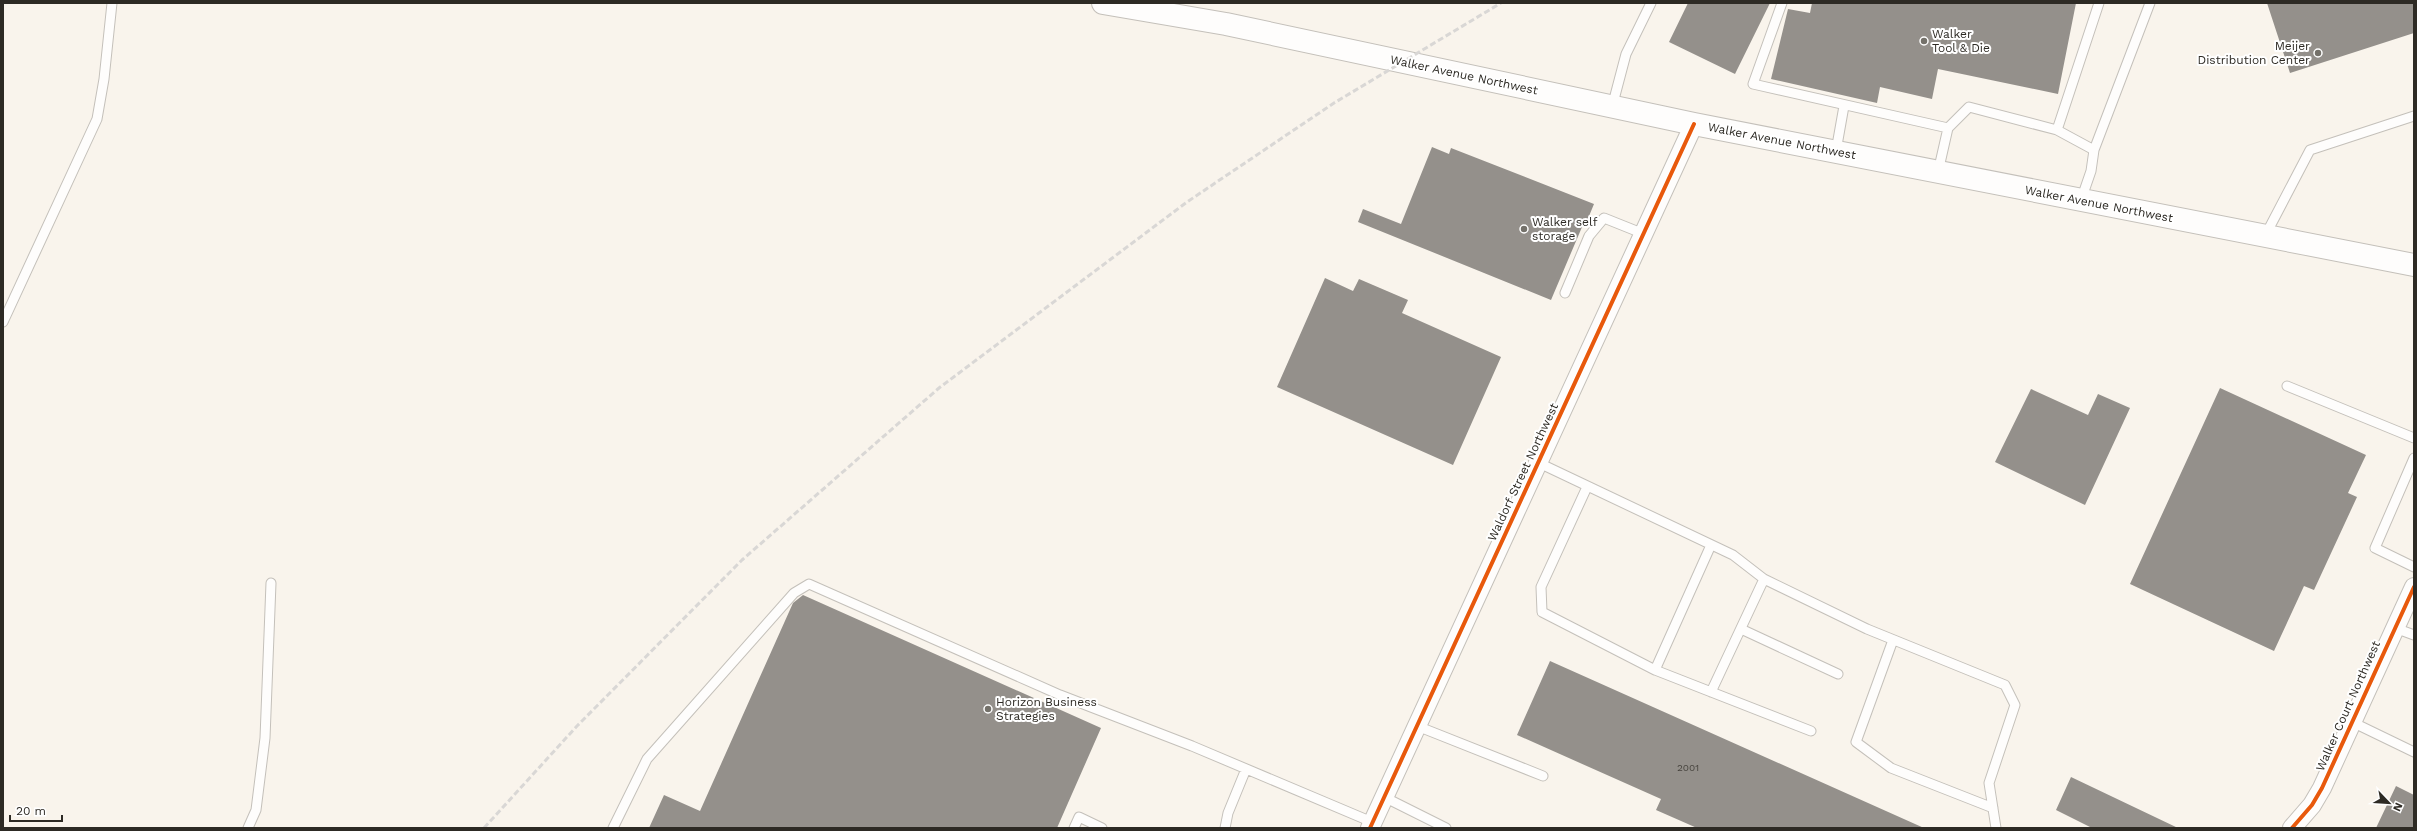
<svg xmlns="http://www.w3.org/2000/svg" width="2417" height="831" font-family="'Work Sans',sans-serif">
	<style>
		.building { fill: #94908b }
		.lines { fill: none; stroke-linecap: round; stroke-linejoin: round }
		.lane-casing { stroke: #c4c0ba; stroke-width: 11 }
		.street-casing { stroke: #c4c0ba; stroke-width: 20 }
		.secondary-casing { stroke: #c4c0ba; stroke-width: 24 }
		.lane { stroke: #fefdfc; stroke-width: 9 }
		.street { stroke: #fefdfc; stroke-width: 18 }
		.secondary { stroke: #fefdfc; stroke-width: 22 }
		.rail { stroke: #d9d7d5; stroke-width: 3; stroke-dasharray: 6 3; stroke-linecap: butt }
		.cycleway-casing { stroke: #fff; stroke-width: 6 }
		.cycleway { stroke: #e8590c; stroke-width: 4 }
		.poi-dot { fill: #74716a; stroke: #fff; stroke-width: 1.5 }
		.labels { text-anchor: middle; stroke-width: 4; stroke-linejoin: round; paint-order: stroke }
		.number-label { font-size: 10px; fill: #47443e }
		.poi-label { font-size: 12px; fill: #2d2a24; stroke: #fff; text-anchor: start }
		.street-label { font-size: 12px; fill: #2d2a24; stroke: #fff }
	</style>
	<rect width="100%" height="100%" fill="#f9f4ec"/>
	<!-- building -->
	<path class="building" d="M1688 3H1770L1735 74 1669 42Z
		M1812 3H2076L2058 94 1938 69 1932 99 1880 87 1877 103 1771 79 1788 9 1810 13Z
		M2267 3H2414V33L2290 73Z
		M1432 147 1449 154 1451 148 1594 204 1587 221 1585 220 1551 300 1358 222 1363 209 1401 224Z
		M1325 278 1353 291 1359 279 1408 300 1402 313 1501 357 1453 465 1277 387Z
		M2220 388 2366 455 2348 493 2357 497 2314 590 2304 586 2274 651 2130 584Z
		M2031 389 2088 415 2098 394 2130 408 2085 505 1995 462Z
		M803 595 1101 728 1057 828H649L664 795 700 811 793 603Z
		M1550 661 1924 828H1697L1656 810 1661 799 1517 735Z
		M2071 777 2178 828H2092L2056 810Z
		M2396 786 2414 795V828H2376Z"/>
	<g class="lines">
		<!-- lane casing -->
		<g class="lane-casing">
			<path id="lane" d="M1782 3 1753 84 1948 128 1969 107 2057 130
				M1612 107 1626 54 1651 3
				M2094 150 2057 130 2099 3
				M1836 151 1844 106
				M1938 172 1948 128
				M2081 200 2091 171 2094 150 2150 3
				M2265 236 2310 150 2414 116
				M1565 293 1589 236 1604 218 1644 234
				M3 322 97 119 104 79 112 3
				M2287 386 2414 438
				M2414 458 2375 548 2414 567
				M1539 463 1733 555 1764 579 1867 629 2005 685 2015 705 1989 783 1996 828
				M1587 487 1541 587 1542 612 1655 670 1711 545
				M2395 628 2414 635
				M1741 629 1838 674
				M1893 640 1856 742 1891 768 1993 808
				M1655 670 1811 731
				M1711 692 1764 579
				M2352 722 2414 752
				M1417 726 1543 776
				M1384 797 1446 828
				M248 828 256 810 265 738 271 583
				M613 828 647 759 794 593 809 584 1060 695 1192 746 1372 822
				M1074 828 1079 817 1102 828
				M1225 828 1228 813 1246 769"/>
		</g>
		<!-- street casing -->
		<g class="street-casing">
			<path id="street" d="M1370 828 1694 124
				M2292 828 2312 805 2322 788 2414 587"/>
		</g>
		<!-- secondary casing -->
		<g class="secondary-casing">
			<path id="secondary" d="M1103 3 1226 24 1694 124 2414 265"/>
		</g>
		<!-- lane -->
		<use href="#lane" class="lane"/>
		<!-- street -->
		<use href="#street" class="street"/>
		<!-- secondary -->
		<use href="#secondary" class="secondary"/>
		<!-- rail -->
		<path class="rail" d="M484 828 577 726 742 560 939 388 1187 202 1334 103 1501 3"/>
		<!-- cycleway casing -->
		<g class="cycleway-casing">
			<path id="cycleway" d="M1370 828 1694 124
				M2292 828 2312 805 2322 788 2414 587"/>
		</g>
		<!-- cycleway -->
		<use href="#cycleway" class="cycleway"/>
	</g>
	<!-- markers -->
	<g class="poi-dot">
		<circle cx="1924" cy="41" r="4"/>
		<circle cx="2318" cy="53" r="4"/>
		<circle cx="1524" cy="229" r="4"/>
		<circle cx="988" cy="709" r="4"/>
	</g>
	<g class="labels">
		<!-- number labels -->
		<g class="number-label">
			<text x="1688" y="771">2001</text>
		</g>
		<!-- poi labels -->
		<g class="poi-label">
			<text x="1932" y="38">Walker<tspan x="1932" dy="14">Tool &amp; Die</tspan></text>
			<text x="2310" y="50" text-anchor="end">Meijer<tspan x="2310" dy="14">Distribution Center</tspan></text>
			<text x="1532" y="226">Walker self<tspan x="1532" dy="14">storage</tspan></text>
			<text x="996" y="706">Horizon Business<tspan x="996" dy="14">Strategies</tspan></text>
		</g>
		<!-- street labels -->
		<g class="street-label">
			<text transform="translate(1464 75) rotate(12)" y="4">Walker Avenue Northwest</text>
			<text transform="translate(1782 141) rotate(11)" y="4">Walker Avenue Northwest</text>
			<text transform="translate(2099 204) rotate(11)" y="4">Walker Avenue Northwest</text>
			<text transform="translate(1523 472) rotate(-65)" y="4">Waldorf Street Northwest</text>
			<text transform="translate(2348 706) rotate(-66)" y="4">Walker Court Northwest</text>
		</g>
	</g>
	<!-- border -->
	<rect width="2417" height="831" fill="none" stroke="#2d2a24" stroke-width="8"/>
	<!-- north arrow -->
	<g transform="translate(2389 803) rotate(115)" stroke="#ffffff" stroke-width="3" paint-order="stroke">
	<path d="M0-3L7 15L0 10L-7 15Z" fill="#2d2a24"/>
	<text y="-6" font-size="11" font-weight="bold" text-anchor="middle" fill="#2d2a24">N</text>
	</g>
	<!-- scale -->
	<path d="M10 815v6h52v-6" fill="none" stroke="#2d2a24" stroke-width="2"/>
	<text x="16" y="815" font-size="12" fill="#2d2a24" stroke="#ffffff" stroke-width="3" paint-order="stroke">20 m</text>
</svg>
